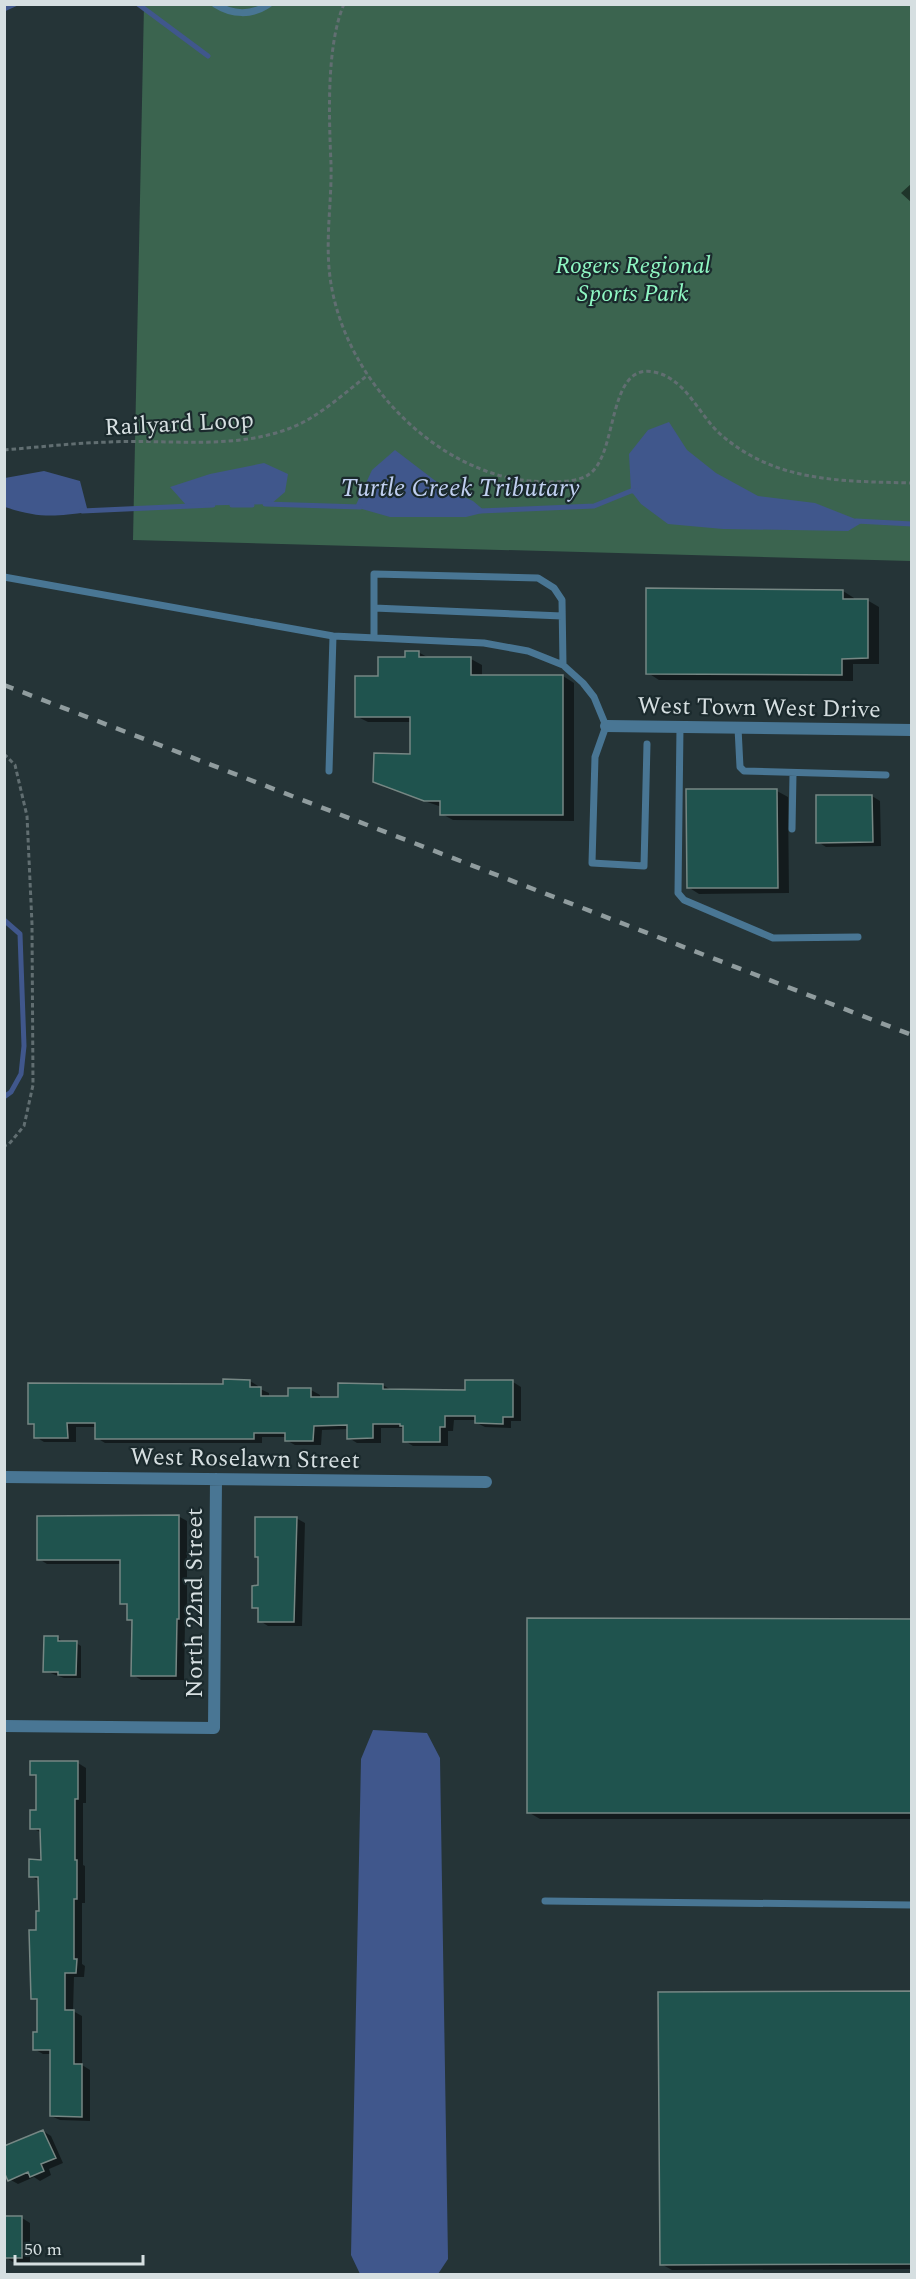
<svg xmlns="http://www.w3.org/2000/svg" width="916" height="2279" font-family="Spectral,serif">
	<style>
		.green { fill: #3b644f }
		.water { fill: #40578c }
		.shadow { fill: #0007 }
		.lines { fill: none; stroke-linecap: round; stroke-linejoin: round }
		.stream { stroke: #40578c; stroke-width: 5 }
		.building { fill: #1f534e; stroke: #768784; stroke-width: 1.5 }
		.path { stroke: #616e71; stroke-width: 3; stroke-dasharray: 4.5 3; stroke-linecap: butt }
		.service { stroke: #497694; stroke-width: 7 }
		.minor { stroke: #497694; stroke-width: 12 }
		.rail { stroke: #909c9e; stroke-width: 4.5; stroke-dasharray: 10 10; stroke-linecap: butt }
		.labels { text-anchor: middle; stroke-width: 4.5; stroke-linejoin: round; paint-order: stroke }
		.park-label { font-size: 24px; font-style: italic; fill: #8ff7c3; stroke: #1b2a2d }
		.street-label { font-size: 24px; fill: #d6dfe1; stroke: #1b2a2d }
		.water-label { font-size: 26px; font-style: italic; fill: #c0cff0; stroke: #1b2a2d }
	</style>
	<rect width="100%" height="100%" fill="#253437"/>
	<!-- green -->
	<path class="green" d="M144 5H911V561L133 540Z"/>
	<!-- water -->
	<path class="water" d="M669 422 687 450 716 473 758 496 815 503 863 522 848 531 723 529 668 524 641 504 631 491 629 454 648 430Z
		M395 450 446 489 473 501 486 512 466 517H390L355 507 372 470Z
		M264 463 288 474 285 492 271 504 187 506 170 487 210 474Z
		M44 471 80 481 88 512C54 517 38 518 5 507V478Z
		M373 1730 427 1733 440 1758 448 2259 438 2274H360L351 2255 361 1759Z"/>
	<!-- shadow -->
	<path class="shadow" d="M912 183V203L901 193Z
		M843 591 854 598V600H867L879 607V664H853V681L659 680 648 673Z
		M418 652 429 658 471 659 482 665V676H563L574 683V821L453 820 442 814V807L386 788 375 782 411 755 412 722H368L356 716 379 677Z
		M911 788H912V886H911Z
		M777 791 788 797 789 893 699 894 688 887Z
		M872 796 880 801 881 846 826 847 818 842Z
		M250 1381 258 1386V1388L269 1393V1398H289V1390H311L320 1395V1399H340L383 1385 391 1390 467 1391 513 1382 521 1387V1421H511V1428L485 1427 477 1423V1420H454L453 1431H448V1446H413L405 1441V1428H381V1443H357L349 1438V1429L322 1430 321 1445H295L286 1440V1437H262V1443H105L97 1438V1427H76V1442H44L36 1437V1427L29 1423Z
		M178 1516 187 1521V1623H185L184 1680H141L133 1675V1621L129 1619V1607L122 1603 121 1564H47L39 1559Z
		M296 1518 305 1523 302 1626H268L260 1621V1611L254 1607 260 1587Z
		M912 1620V1819H540L528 1812Z
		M58 1637 63 1643H76L81 1646V1678H64L45 1671Z
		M78 1763 86 1768V1803H83V1865L85 1866V1903H82V1964L85 1966 84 1977H74L73 2011 82 2016V2065L90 2070V2121L60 2120 51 2116 52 2054H43L34 2049 38 2033V2002L33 1998 40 1913V1882L31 1876 42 1861V1833L32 1828 38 1812V1778L31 1774Z
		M912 1993V2269L672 2270 661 2264Z
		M43 2131 51 2136 63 2163 49 2169 51 2175 40 2181 34 2177 18 2184 9 2179Z
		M22 2218 30 2223V2262H13L5 2257Z"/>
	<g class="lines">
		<!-- stream -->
		<path class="stream" d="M138 4 208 56
			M4 9 15 4
			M265 504 360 507
			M232 505H252
			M82 511 213 505
			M480 511 594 506 631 491H636
			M856 521 912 524
			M4 920 20 934 24 1046 21 1074 11 1092 4 1097"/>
	</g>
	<!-- building -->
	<path class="building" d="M646 588 843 590V599H868V658L842 659V675L646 674Z
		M405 651H419V657H471V675H563V815H440V801H424L373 782 374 753 410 754V717H355V676H378V657H405Z
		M686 789H777L778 888H687Z
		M816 795H872L873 842 816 843Z
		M223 1379 250 1380V1387H261V1396H288V1388H311V1397H338V1383L383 1384V1389L465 1390V1380H513V1417H503V1424L475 1423V1416H445V1427H440V1442H403V1426H400V1424H373V1438L347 1439V1425L314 1426 313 1441H285V1433H254V1439H95V1423H67L68 1438H34V1424H28V1383L223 1384Z
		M179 1515V1619H177L176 1676H131L132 1620H127V1604H120V1560H37V1516Z
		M255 1517H297L294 1622H258V1608H252V1586L258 1585V1557H255Z
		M527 1618 912 1619V1813H527Z
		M44 1636H58V1641H77L76 1675H58V1672H43Z
		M30 1761H78V1799H75V1860H77V1899H74V1959H77L76 1973H65V2010H74V2064H82V2117L50 2116V2050H33V2032H37V1999H31L29 1930H36V1911H39L38 1877H29V1859L41 1860 40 1829H30V1810H36V1775H30Z
		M912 1991V2264L660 2265 658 1992Z
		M43 2130 56 2158 41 2164 44 2171 30 2177 28 2172 8 2181 4 2172V2146Z
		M4 2216H22V2258H4Z"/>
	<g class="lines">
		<!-- path -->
		<path class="path" d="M344 4C326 46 329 118 331 164 332 201 325 239 330 277 342 370 421 460 514 479 531 482 574 485 588 475 619 456 606 362 654 372 685 378 698 413 719 433 775 483 841 481 912 483
			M4 450C40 447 75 443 110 442 169 439 231 450 288 429 318 418 343 394 368 375
			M4 754 15 765 27 816 32 924 33 1085 24 1126 9 1144 4 1146"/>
		<!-- service -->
		<path class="service" d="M215 4C232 15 252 16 269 4
			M4 577 333 636 484 643 528 651 563 665 583 683 594 697 606 726 595 757 592 863 644 866 647 744
			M374 608 562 616
			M374 638V574L538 578 554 588 562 600 563 665
			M680 727 678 893 684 900 773 938 858 937
			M738 728 740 767 744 771 886 775
			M329 771 333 636
			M792 829 793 774
			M545 1901 912 1905"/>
		<!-- minor -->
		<path class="minor" d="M606 726 912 730
			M4 1477 486 1482
			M4 1726 214 1728 216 1479"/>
		<!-- rail -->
		<path class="rail" d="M4 685 912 1035"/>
	</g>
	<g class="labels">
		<!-- park labels -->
		<g class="park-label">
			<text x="633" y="273">Rogers Regional<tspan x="633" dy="28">Sports Park</tspan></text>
		</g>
		<!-- street labels -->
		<g class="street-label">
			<text transform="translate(179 423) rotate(-3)" y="8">Railyard Loop</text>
			<text transform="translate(759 707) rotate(1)" y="8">West Town West Drive</text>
			<text transform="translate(245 1458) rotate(1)" y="8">West Roselawn Street</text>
			<text transform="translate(194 1603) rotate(-90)" y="8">North 22nd Street</text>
		</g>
		<!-- water labels -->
		<g class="water-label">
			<text x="460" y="496">Turtle Creek Tributary</text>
		</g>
	</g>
	<!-- border -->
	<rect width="916" height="2279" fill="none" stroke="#d6dfe1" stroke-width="12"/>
	<!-- scale -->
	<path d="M15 2255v9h128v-9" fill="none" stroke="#d6dfe1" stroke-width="3"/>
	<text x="24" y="2255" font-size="18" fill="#d6dfe1" stroke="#1b2a2d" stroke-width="4.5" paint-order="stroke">50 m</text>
</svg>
